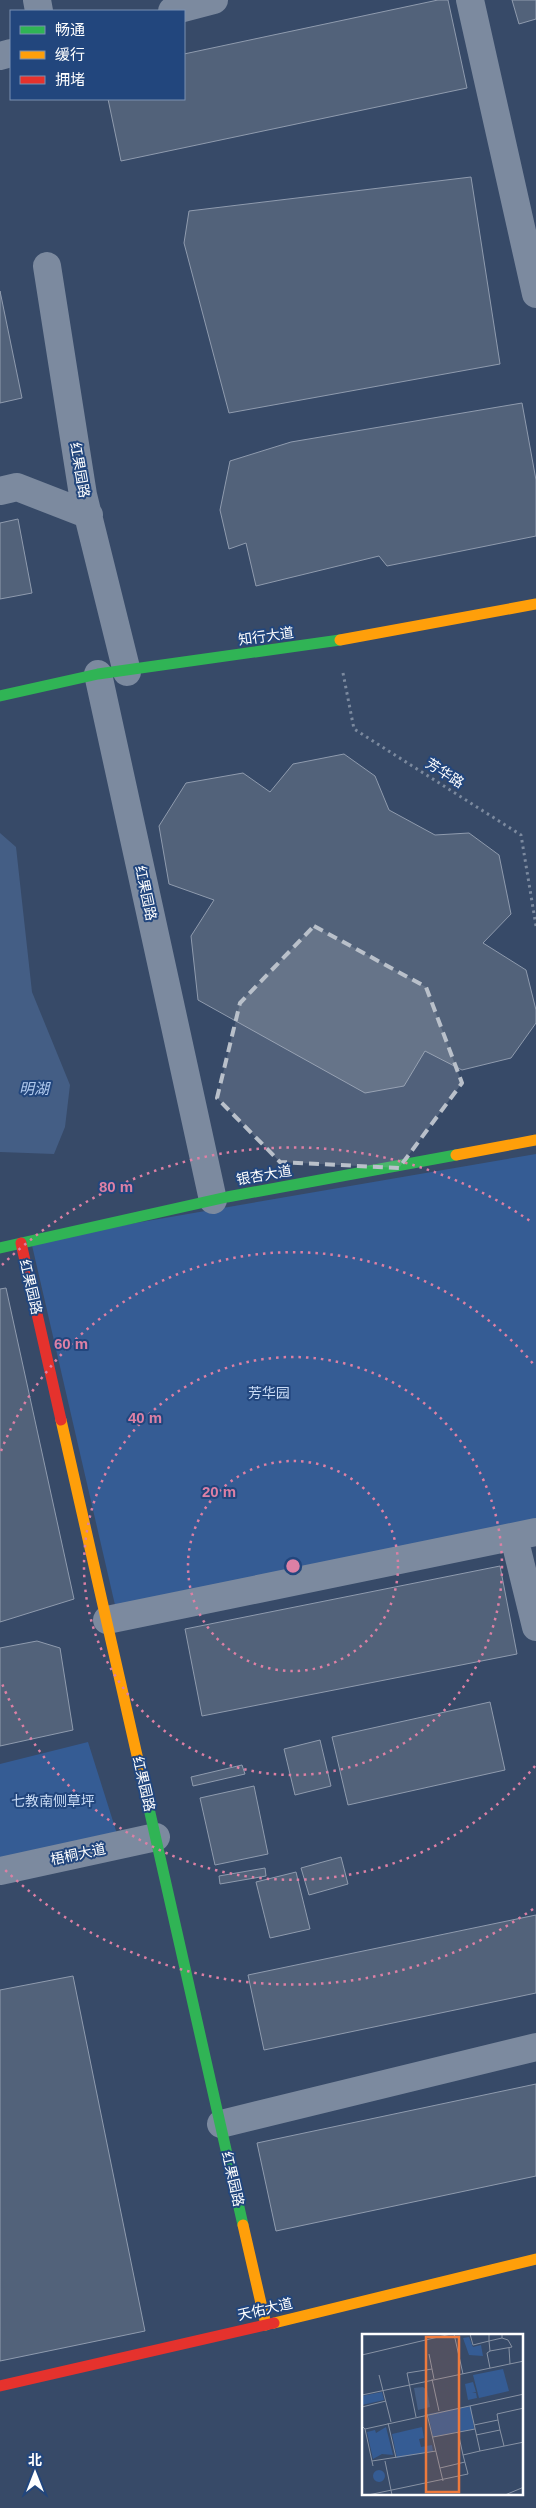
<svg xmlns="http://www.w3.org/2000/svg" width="536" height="2508" font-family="Arial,'Noto Sans SC',sans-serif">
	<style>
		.green { fill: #355c94 }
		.water { fill: #445e85 }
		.building { fill: #52627a; stroke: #8f9bae }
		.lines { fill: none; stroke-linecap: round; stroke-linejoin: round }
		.path { stroke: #7c8a9f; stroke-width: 3; stroke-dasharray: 2.5 4; stroke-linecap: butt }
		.street { stroke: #7c8a9f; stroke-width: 28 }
		.fast { stroke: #30b455; stroke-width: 11 }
		.slow { stroke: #ff9f0a; stroke-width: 11 }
		.jam { stroke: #e5322d; stroke-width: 11 }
		.marked { fill: #b9c0ca; fill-opacity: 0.2; stroke: #b9c0ca; stroke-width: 4; stroke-dasharray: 10 6; stroke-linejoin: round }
		.ring { fill: none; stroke: #dd80a5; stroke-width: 2.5; stroke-dasharray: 2.5 5 }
		.labels { text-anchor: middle; stroke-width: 4; stroke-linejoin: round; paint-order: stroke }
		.street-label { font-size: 14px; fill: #fff; stroke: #22467d }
		.park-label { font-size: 14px; fill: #c9dbf5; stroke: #22467d }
		.water-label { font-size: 15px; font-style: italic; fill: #b1caee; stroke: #22467d }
		.inset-road { fill: none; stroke: #8792a4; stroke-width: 1 }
		.view { fill: #ed7a3d; fill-opacity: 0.15; stroke: #ed7a3d; stroke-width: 2.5 }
		.inset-edge { fill: none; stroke: #fff; stroke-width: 2.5 }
		.centre { fill: #dd80a5; stroke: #22467d; stroke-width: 2.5 }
		.ring-label { font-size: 15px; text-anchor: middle; font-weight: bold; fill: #dd80a5; stroke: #22467d; stroke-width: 4; stroke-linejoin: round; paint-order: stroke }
	</style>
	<rect width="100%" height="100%" fill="#374a68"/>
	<!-- green -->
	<path class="green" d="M536 1154V1532L118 1618 31 1241Z
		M88 1742 118 1837 0 1861V1764Z"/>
	<!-- water -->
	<path class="water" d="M0 833 16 847 32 992 70 1085 65 1127 54 1154 0 1152Z"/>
	<!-- building -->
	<path class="building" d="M438 0H448L467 88 121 161 108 99H184V54Z
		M512 0H536V19L519 24Z
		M471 177 500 364 229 413 184 243 189 211Z
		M0 291 22 398 0 403Z
		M522 403 536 480V536L387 566 379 556 256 586 246 543 229 549 220 510 230 461 291 442Z
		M18 519 32 593 0 599V523Z
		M344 754 375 776 389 810 435 835 469 833 499 855 511 914 483 943 526 970 536 1010V1023L511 1058 462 1070 425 1051 404 1086 365 1093 198 1000 191 936 214 900 169 884 159 826 186 783 243 773 270 792 293 764Z
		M6 1288 74 1599 0 1622V1289Z
		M500 1566 517 1654 202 1716 185 1629Z
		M37 1641 60 1648 73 1730 0 1746V1648Z
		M490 1702 505 1770 348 1805 332 1737Z
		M320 1740 331 1786 295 1795 284 1749Z
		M242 1765 245 1774 193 1786 191 1777Z
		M254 1786 268 1854 215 1865 200 1798Z
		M341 1857 348 1884 309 1895 301 1868Z
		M265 1868 266 1876 220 1884 219 1876Z
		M296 1872 310 1929 270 1938 256 1882Z
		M536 1915V1993L264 2050 248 1975Z
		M73 1976 145 2331 0 2361V1990Z
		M536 2084V2176L276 2231 257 2143Z"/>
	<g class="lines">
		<!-- path -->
		<path class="path" d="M343 673 354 729 521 835 536 926"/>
		<!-- street -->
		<path class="street" d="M37 0 39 11
			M470 0 536 294
			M172 11 214 0
			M0 56 11 53
			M47 266 83 495 127 672
			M0 491 17 487 89 515
			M98 674 213 1200
			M514 1537 536 1627
			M107 1620 536 1532
			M0 1871 156 1837
			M221 2124 536 2047"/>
		<!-- fast -->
		<path class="fast" d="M0 696 98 674 340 640
			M0 1248 227 1197 456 1155
			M141 1773 243 2225"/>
		<!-- slow -->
		<path class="slow" d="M340 640 536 604
			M456 1155 536 1140
			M61 1420 141 1773
			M243 2225 266 2325
			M274 2323 536 2259"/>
		<!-- jam -->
		<path class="jam" d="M21 1243 61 1420
			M0 2386 274 2323"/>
	</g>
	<!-- marked area -->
	<path class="marked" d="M314 926 426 987 462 1083 399 1168 280 1162 217 1098 240 1003Z"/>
	<!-- distance rings -->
	<g class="ring">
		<circle cx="293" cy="1566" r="105"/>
		<circle cx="293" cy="1566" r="209"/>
		<path d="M535 1766A314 314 0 0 1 1 1681M1 1451A314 314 0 0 1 535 1366"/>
		<path d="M533 1909A419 419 0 0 1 2 1867M2 1265A419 419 0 0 1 533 1223"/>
	</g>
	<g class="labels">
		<!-- street labels -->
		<g class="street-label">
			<text transform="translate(80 470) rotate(80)" y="5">红果园路</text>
			<text transform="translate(266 636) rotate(-8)" y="5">知行大道</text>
			<text transform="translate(445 773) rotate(32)" y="5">芳华路</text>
			<text transform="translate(146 893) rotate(78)" y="5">红果园路</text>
			<text transform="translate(264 1175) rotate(-10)" y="5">银杏大道</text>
			<text transform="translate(31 1287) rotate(77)" y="5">红果园路</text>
			<text transform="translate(144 1784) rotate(77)" y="5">红果园路</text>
			<text transform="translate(78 1854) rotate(-12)" y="5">梧桐大道</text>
			<text transform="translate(233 2179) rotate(77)" y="5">红果园路</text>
			<text transform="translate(265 2309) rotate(-13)" y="5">天佑大道</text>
		</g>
		<!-- park labels -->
		<g class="park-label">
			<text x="269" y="1398">芳华园</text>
			<text x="53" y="1806">七教南侧草坪</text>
		</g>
		<!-- water labels -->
		<g class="water-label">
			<text x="34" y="1094">明湖</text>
		</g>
	</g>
	<!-- overview -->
	<g transform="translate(362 2334)">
		<rect width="161" height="161" fill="#374a68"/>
		<path d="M107 3 111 13 119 11 121 22 107 21 101 4ZM141 35 147 57 117 64 111 41ZM111 48 114 58 110 59H114L115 64 106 66 103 50ZM20 58 22 66 0 71V62ZM109 72 112 95 71 103 66 80ZM24 93 31 121 20 120 11 125 5 98 13 96 14 99ZM60 93 62 104 57 105 59 113 70 111 71 117 35 124 30 100ZM11 142a6 6 0 1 1 12 0a6 6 0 1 1-12 0Z" fill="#355c94"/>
		<path d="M61 53 65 56 68 73 56 76 52 54Z" fill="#445e85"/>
		<path class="inset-road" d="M92 0 101 40M108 0 111 11 127 7V0M147 14 148 30M128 17 150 13 146 6 140 4M67 20 72 45M0 21 89 0M128 34 125 19 128 17 127 7 140 4V0M17 41 29 88M70 45 77 77M0 61 162 27M108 72 118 117 162 108M0 73 24 67M65 80 81 147M54 83 45 39 70 35M136 86 135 80 162 74M26 89 34 124M112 91 136 86 138 96M0 92 3 95 162 60M3 95 11 132M96 98 101 121M114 101 138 96 142 112M71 103 113 95M10 127 74 117M23 127 30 161M78 134 103 128M6 161 106 140 101 121 118 117M143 161 162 153"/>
		<path class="view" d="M64 3H97V158H64Z"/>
		<rect width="161" height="161" class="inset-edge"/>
	</g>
	<circle cx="293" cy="1566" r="8" class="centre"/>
	<g class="ring-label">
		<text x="116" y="1192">80 m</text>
		<text x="71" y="1349">60 m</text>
		<text x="145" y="1423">40 m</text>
		<text x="219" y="1497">20 m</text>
	</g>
	<!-- legend -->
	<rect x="10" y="10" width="175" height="90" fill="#22467d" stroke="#7a90b1"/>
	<rect x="20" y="26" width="25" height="8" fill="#30b455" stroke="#7a90b1"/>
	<text x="55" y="35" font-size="15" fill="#ffffff">畅通</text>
	<rect x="20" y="51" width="25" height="8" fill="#ff9f0a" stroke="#7a90b1"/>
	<text x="55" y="60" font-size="15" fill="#ffffff">缓行</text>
	<rect x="20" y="76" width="25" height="8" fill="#e5322d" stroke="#7a90b1"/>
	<text x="55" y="85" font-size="15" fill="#ffffff">拥堵</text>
	<!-- north arrow -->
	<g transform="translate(35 2473)" stroke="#22467d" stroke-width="4" paint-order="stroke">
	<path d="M0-4L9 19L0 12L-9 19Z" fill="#ffffff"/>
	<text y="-8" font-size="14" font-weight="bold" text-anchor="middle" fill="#ffffff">北</text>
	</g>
</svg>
